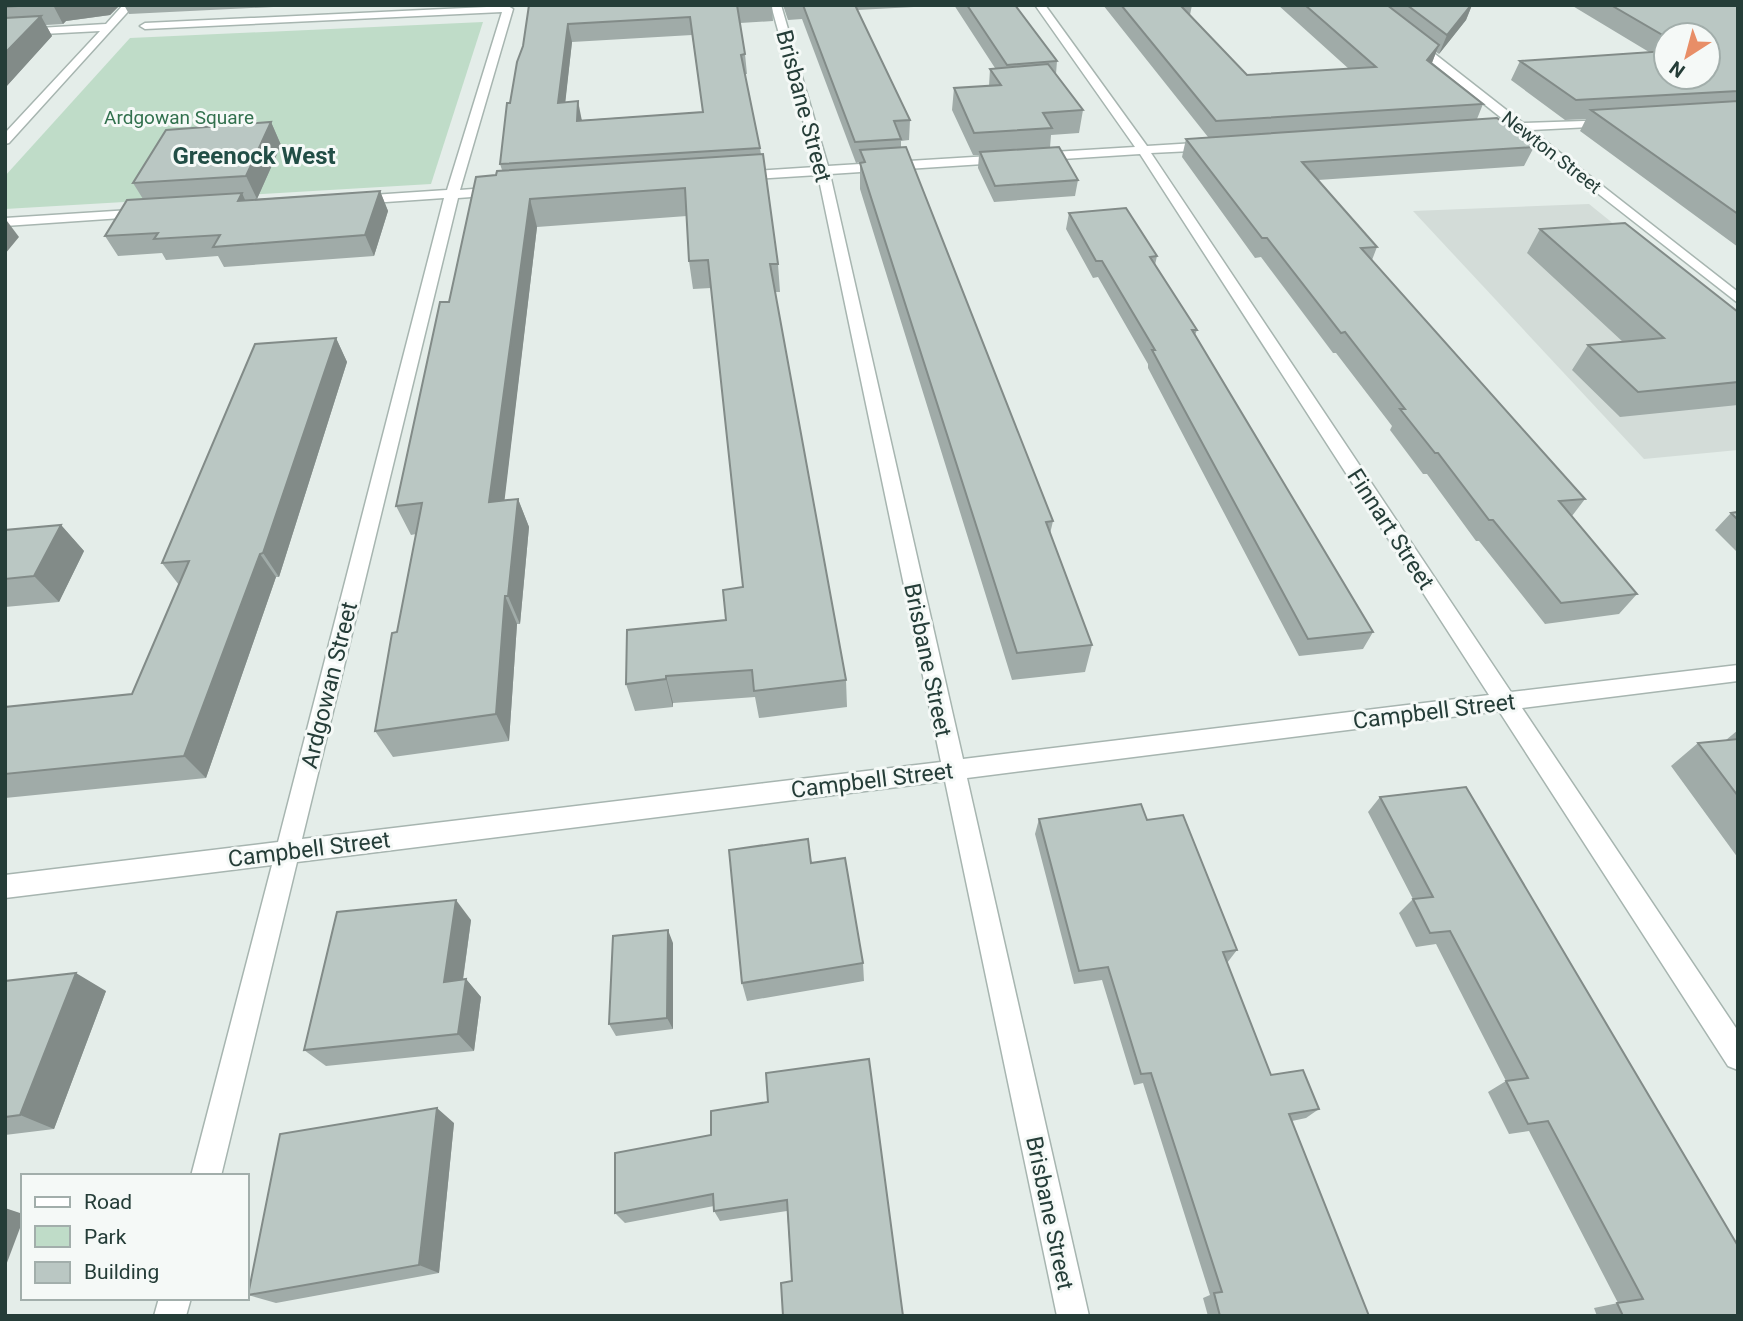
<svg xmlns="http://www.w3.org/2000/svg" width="1743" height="1321" font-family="Roboto,sans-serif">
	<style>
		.built { fill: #d3dcd8 }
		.green { fill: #bfdcc8 }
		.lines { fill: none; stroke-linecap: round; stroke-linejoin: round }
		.minor-casing { stroke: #a7b5b0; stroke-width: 3 }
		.minor { fill: #fff; fill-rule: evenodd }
		.wall { fill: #a0aba8; fill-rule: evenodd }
		.shaded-wall { fill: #828b88 }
		.building { fill: #bac7c3; stroke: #828b88; stroke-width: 2; fill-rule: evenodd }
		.labels { text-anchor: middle; stroke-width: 6; stroke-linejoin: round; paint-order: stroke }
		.far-park-label { font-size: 19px; fill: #32714e; stroke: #f5f9f7 }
		.far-street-label { font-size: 19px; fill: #253d38; stroke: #f5f9f7 }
		.street-label { font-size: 23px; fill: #253d38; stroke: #f5f9f7 }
		.far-district-label { font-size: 24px; font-weight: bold; fill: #224e46; stroke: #f5f9f7 }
	</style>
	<rect width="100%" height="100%" fill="#e4ede9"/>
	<!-- built -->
	<path class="built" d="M1589 204 1738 324V450L1644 459 1413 211Z"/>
	<!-- green -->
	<path class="green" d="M483 22 431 184 5 209V176L130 38Z"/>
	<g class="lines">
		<!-- minor casing -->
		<g class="minor-casing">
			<path id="minor" d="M123 5H134L9 143 5 144V133L100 31 5 36V30L106 24Z
				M771 5H781L828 166 1135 147 1035 5H1045L1147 146 1212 142 1218 146 1212 150 1151 153 1511 692 1738 665V681L1522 708 1738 1031V1070L1728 1066 1499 711 967 778 1089 1316H1057L945 781 297 862 221 1176H191L272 865 5 898V875L278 842 444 198 357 204 350 200 357 196 447 190 502 12 145 29 140 26 145 23 508 6 513 9 460 190 499 187 505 191 499 195 458 198 302 839 941 762 818 175 737 180 731 176 737 172 816 167ZM1140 154 1489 695 963 759 830 174Z
				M1409 40H1417L1523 123 1614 120 1616 122 1610 126 1531 130 1738 292V303L1518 131 1477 132 1475 129 1481 125 1509 124 1409 44Z
				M146 209 151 210V216L5 226V218Z
				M159 1298H191L186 1316H154Z"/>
		</g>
		<!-- minor -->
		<use href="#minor" class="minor"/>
	</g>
	<!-- wall -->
	<path class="wall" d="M5 5H120L110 15 66 21 63 24 46 25 52 36 5 88Z
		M124 5H313L129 14Z
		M529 5H772L773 21 740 23 745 54 747 74H745L760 148 778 264 780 292H775L846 680 847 707 759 718 755 697 673 703V707L635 711 626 684 726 620 743 587 711 288 693 289 689 261 687 216 537 227 504 500 518 499 529 527 520 624H517L509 741 393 757 375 731 397 632 416 534 411 535 396 506 449 302 496 175 502 170 500 164 510 103 523 46ZM692 35 703 112 582 120 565 102 572 42Z
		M783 5H952L857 10 910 120 909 140 901 141V147L1053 521 1050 534 1092 645 1085 672 1012 680 860 189V162L856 163 802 19 788 20Z
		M954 5H1015L1057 61 1056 74 1083 110 1079 133 1051 135 1050 148 1078 180 1075 196 994 202 978 168 979 155H973L952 110 954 88 989 86 990 69 995 68Z
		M1103 5H1192L1190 15 1247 75 1349 69 1278 5H1472L1466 20 1439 54 1436 52 1432 63 1483 104 1477 119 1534 147 1524 166 1318 180 1377 247 1372 260 1585 499 1572 516 1637 594 1619 614 1545 624 1479 541H1476L1427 474H1423L1390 430 1392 426 1336 353H1333L1261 257 1255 258 1182 157 1186 139 1208 137Z
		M1571 5H1738V247L1580 131 1586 119 1565 120 1511 80 1520 61 1649 52ZM1666 35H1708L1666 77Z
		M271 122 281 145 257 199 380 191 388 211 374 256 224 267 218 256 166 260 162 253 118 256 105 236 143 199 133 183Z
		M1069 213 1157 256 1155 265 1197 330 1195 335 1373 632 1363 649 1299 656 1148 368V364L1098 277 1093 278 1066 229Z
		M1540 229 1738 312V405L1620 417 1572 370 1588 345 1623 342 1527 253Z
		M336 338 347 362 279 577H276L206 778 5 798V707L132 694 179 585 162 563Z
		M1738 512V553L1715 530 1731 513Z
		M61 525 84 551 59 602 5 607V530Z
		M1738 730V858L1671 766 1698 743 1726 740Z
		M1380 797 1738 1316H1597L1594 1308 1618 1303 1529 1131 1509 1134 1488 1092 1506 1081 1436 944 1416 947 1399 913 1413 899 1368 812Z
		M1039 819 1147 820 1237 950 1227 963 1271 1075 1319 1109 1306 1118 1292 1121 1369 1316H1208L1203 1298 1210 1295 1143 1083 1134 1085 1102 980 1074 984 1035 834Z
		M811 863 863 963 864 981 747 1001 742 983Z
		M471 920 463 980 466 979 481 997 474 1051 326 1066 304 1050Z
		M673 943V1029L616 1036 609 1024Z
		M5 981 106 991 54 1129 5 1135Z
		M869 1059 792 1281 787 1211 720 1221 714 1211V1206L625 1223 615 1213 711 1135 768 1102Z
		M454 1123 439 1273 276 1303 248 1295Z"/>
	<!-- shaded-wall -->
	<path class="shaded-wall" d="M53 5H120L110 15 66 21 63 24Z
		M1471 5H1472L1466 20 1439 54 1447 35Z
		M41 16 52 36 5 88V53Z
		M568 24 572 42 563 123 558 103Z
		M1439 45 1431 65 1427 60Z
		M578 101 582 121H577Z
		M271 122 281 145 257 199 246 176Z
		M380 191 388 211 374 256 365 235Z
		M242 193 251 213 238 201Z
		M530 199 537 227 501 530 489 502Z
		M7 221 19 237 5 254V223Z
		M336 338 347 362 279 577 263 553Z
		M518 499 529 527 520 624 508 596Z
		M61 525 84 551 59 602 34 576Z
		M260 554 276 577 206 778 184 756Z
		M505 596 517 624 509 741 496 714Z
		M666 676 673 703V707L666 679Z
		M456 900 471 920 460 1000 444 982Z
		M668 930 673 943V1029L667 1018Z
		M76 973 106 991 54 1129 20 1115Z
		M466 979 481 997 474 1051 458 1034Z
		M437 1108 454 1123 439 1273 419 1265Z
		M5 1208 23 1214V1220L5 1268Z"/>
	<!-- building -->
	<path class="building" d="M5 5H32L5 7Z
		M529 5H737L745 54 741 55 760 148 500 164 507 103H510L517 62 523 46ZM690 17 703 112 577 121 578 101 558 103 568 24Z
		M803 5H855L910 120 894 121 901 139 855 142Z
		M967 5H1015L1057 61 1007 65Z
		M1121 5H1192L1181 6 1247 75 1376 67 1305 5H1387L1439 45 1427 60 1483 104 1216 121Z
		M1407 5H1471L1447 35Z
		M1611 5H1738V91L1576 100 1520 61 1666 51V77H1708V35H1666V37Z
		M41 16 5 53V18Z
		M1048 64 1083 110 1043 113 1052 128 974 133 954 88 1001 85 990 69Z
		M1738 101V214L1591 110Z
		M1497 118 1534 147 1302 162 1377 247 1361 248 1585 499 1559 501 1637 594 1561 603 1493 520H1489L1438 453H1435L1400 409H1405L1345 332 1341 333 1267 238H1262L1186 139Z
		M271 122 246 176 133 183 166 130Z
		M906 147 1053 521 1046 522 1092 645 1017 653 860 163 865 162 860 150Z
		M1059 147 1078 180 995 186 980 152Z
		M763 154 778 264H770L846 680 754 691 752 670 666 676V679L626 684 627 630 726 620 723 590 743 587 708 260 689 261 685 188 530 199 489 502 518 499 508 596H505L496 714 375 731 392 633 397 632 422 503 396 506 440 302H449L476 177 496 175 497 171Z
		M380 191 365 235 213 247 220 235 154 239 158 233 105 236 127 200 242 193 238 201Z
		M1126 208 1157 256 1150 257 1197 330H1192L1373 632 1308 639 1152 350H1155L1102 261H1096L1069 213Z
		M1625 223 1738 312V382L1638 392 1588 345 1664 338 1540 229Z
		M336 338 263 553 260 554 184 756 5 774V707L132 694 189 561 162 563 255 344Z
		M1738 512V520L1731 513Z
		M61 525 34 576 5 579V530Z
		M1738 739V796L1698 743Z
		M1466 787 1738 1246V1316H1623L1617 1303 1643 1299 1548 1121 1528 1124 1506 1081 1528 1078 1450 931 1430 933 1413 899 1433 897 1380 797Z
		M1141 804 1147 820 1183 815 1237 950 1223 952 1271 1075 1303 1070 1319 1109 1289 1114 1369 1316H1220L1214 1293 1222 1292 1151 1073 1141 1074 1108 967 1079 971 1039 819Z
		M808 839 811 863 845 858 863 963 742 983 729 850Z
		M456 900 444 982 466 979 458 1034 304 1050 337 912Z
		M668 930 667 1018 609 1024 613 936Z
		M76 973 20 1115 5 1117V981Z
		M869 1059 903 1316H783L781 1283 792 1281 787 1200 714 1211 713 1194 615 1213V1153L711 1135V1111L768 1102 766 1073Z
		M437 1108 419 1265 248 1295 280 1134Z"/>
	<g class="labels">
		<!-- far-park labels -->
		<g class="far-park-label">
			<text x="179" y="124">Ardgowan Square</text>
		</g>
		<!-- far-street labels -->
		<g class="far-street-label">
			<text transform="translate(1552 152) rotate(38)" y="7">Newton Street</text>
		</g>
		<!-- street labels -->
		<g class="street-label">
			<text transform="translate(804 106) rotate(75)" y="8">Brisbane Street</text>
			<text transform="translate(1391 529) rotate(57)" y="8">Finnart Street</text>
			<text transform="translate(928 660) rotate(78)" y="8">Brisbane Street</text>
			<text transform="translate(329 685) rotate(-76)" y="8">Ardgowan Street</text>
			<text transform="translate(1434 711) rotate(-7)" y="8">Campbell Street</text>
			<text transform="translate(872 780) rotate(-7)" y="8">Campbell Street</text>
			<text transform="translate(309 849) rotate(-7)" y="8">Campbell Street</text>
			<text transform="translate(1050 1213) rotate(78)" y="8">Brisbane Street</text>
		</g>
		<!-- far-district labels -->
		<g class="far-district-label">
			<text x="254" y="164">Greenock West</text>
		</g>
	</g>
	<!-- border -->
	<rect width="1743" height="1321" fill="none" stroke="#253d38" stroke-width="14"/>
	<!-- legend -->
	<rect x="21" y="1174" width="228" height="126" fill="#f5f9f7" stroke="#a2aeab" stroke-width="2"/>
	<rect x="35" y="1197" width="35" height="10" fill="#ffffff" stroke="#a2aeab" stroke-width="2"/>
	<text x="84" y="1209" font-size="21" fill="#253d38">Road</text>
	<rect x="35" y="1226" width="35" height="21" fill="#bfdcc8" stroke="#a2aeab" stroke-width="2"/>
	<text x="84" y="1244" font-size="21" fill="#253d38">Park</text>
	<rect x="35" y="1262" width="35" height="21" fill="#bac7c3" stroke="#a2aeab" stroke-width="2"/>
	<text x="84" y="1279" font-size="21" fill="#253d38">Building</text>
	<!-- north arrow -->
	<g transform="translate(1687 56) rotate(216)"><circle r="33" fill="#f5f9f7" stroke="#a2aeab" stroke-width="2"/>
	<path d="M0-5L12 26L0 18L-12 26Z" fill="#e88e67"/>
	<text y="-10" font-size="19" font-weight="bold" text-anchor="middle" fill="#253d38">N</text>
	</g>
</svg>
